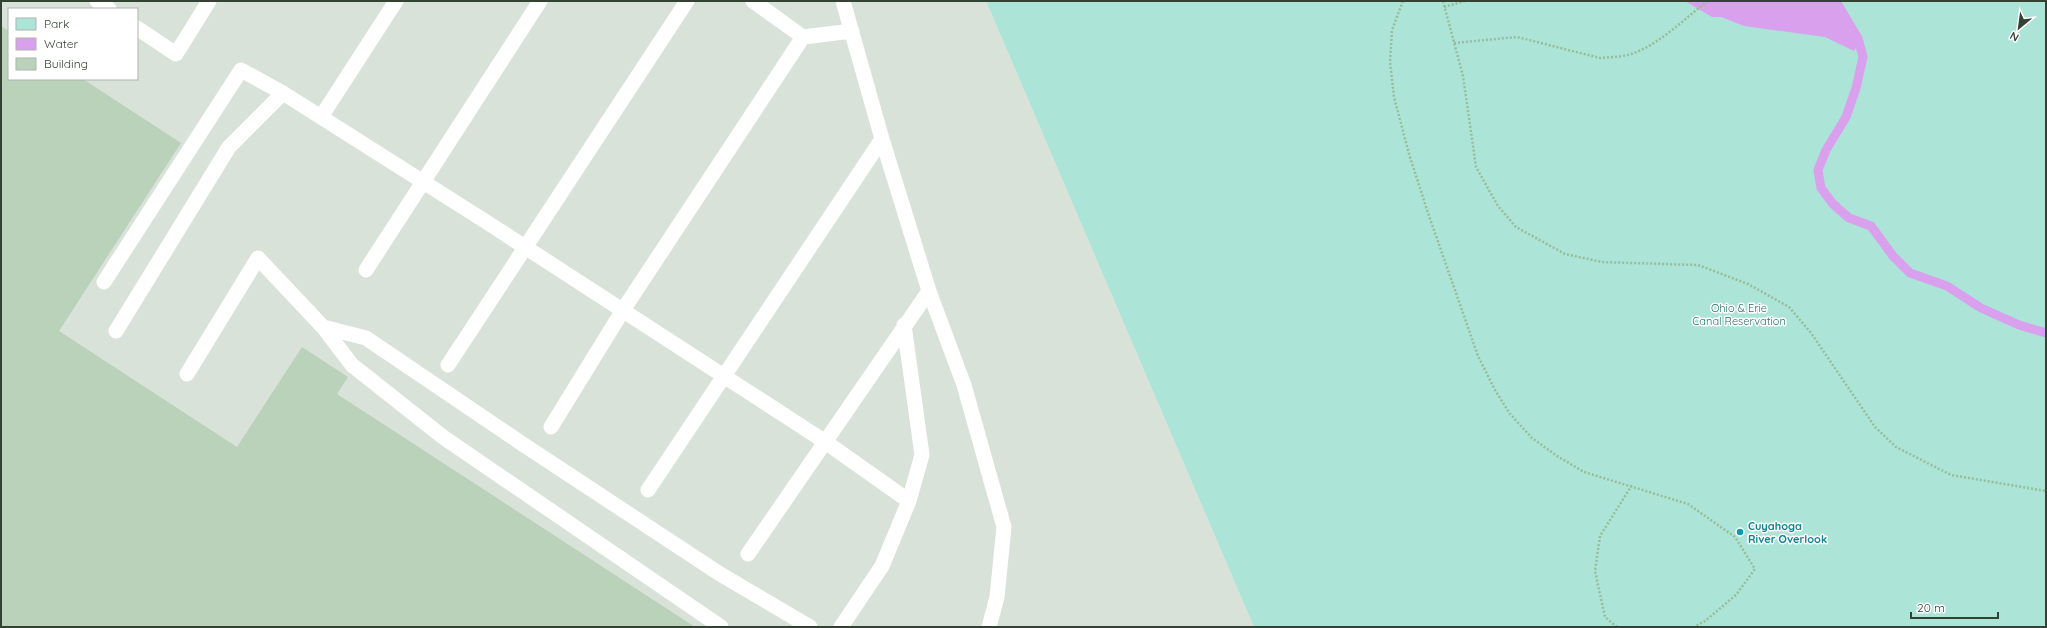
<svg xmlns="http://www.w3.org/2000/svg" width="2047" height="628" font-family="Quicksand,sans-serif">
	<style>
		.industrial { fill: #d9e2d8; fill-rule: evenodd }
		.green { fill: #ace4d8 }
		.water { fill: #d9a0ed }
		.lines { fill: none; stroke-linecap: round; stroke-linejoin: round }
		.stream { stroke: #d9a0ed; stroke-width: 9 }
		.building { fill: #bad2b9 }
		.path { stroke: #98bd97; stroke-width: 2.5; stroke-dasharray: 2 2; stroke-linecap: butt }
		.service { stroke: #fff; stroke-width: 15 }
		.culture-dot { fill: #0f9aa8; stroke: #fff; stroke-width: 1.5 }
		.labels { text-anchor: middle; stroke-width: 3; stroke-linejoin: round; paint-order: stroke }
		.park-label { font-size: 11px; fill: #29716e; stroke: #fff }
		.culture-label { font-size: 11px; font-weight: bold; fill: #0d838f; stroke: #fff; text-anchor: start }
	</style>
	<rect width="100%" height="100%" fill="#e3f1e3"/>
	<!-- industrial -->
	<path class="industrial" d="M1 1H986L1254 627H1ZM9 9H137V79H9Z"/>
	<!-- green -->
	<path class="green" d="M986 1H2046V627H1254Z"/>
	<!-- water -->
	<path class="water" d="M1685 1H1841L1863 38 1854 51 1825 37 1744 26 1721 17H1712Z"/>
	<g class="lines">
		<!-- stream -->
		<path class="stream" d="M1859 42 1863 57 1856 88 1846 117 1826 150 1818 170 1821 188 1833 204 1849 218 1871 226 1893 256 1910 273 1947 286 1981 308 2019 325 2046 333"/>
	</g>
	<!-- building -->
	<path class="building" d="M1 26 9 31V79H83L181 143 59 331 237 447 302 347 348 377 337 394 695 627H1Z"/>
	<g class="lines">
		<!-- path -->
		<path class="path" d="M1403 1 1392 30 1390 62 1394 97 1409 154 1428 213 1478 356 1495 390 1510 414 1532 438 1557 456 1584 472 1688 504 1735 537 1755 569 1736 595 1705 621 1694 627
			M1443 1 1463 76 1476 167 1498 206 1516 227 1565 254 1602 262 1698 265 1748 284 1789 307 1811 333 1875 427 1896 447 1951 475 2046 491
			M1444 7 1465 1
			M1454 43 1517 37 1600 58C1611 57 1624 57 1634 53 1661 43 1685 18 1708 1
			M1617 627 1605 617 1595 571 1600 536 1632 485"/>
		<!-- service -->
		<path class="service" d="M97 1 109 9
			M753 1 803 37 852 31
			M843 1 882 139 929 291 964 385 1004 527 997 597 989 627
			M137 28 176 54 209 1
			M321 117 396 1
			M366 270 540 1
			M104 282 241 70 283 93
			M323 327 366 338 524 445 720 574 810 627
			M116 331 229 147 283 93 488 223 824 441 909 501 922 455 904 325
			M448 365 687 1
			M187 374 258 258 323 327 352 365 443 437 721 627
			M551 427 623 310 803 37
			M648 490 882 139
			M748 554 929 291
			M841 627 882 566 909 501"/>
	</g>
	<!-- markers -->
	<circle class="culture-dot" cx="1740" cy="532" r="4"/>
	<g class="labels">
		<!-- park labels -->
		<g class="park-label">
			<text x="1739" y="312">Ohio &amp; Erie<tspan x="1739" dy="13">Canal Reservation</tspan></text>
		</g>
		<!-- culture labels -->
		<g class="culture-label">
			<text x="1748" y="530">Cuyahoga<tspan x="1748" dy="13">River Overlook</tspan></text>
		</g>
	</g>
	<!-- border -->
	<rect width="2047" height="628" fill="none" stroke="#344233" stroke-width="4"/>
	<!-- legend -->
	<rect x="8" y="8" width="130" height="72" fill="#ffffff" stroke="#aeb3ad"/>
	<rect x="16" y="18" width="20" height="12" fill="#ace4d8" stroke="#aeb3ad"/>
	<text x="44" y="28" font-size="12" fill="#344233">Park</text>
	<rect x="16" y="38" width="20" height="12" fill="#d9a0ed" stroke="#aeb3ad"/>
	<text x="44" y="48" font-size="12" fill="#344233">Water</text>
	<rect x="16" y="58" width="20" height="12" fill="#bad2b9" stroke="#aeb3ad"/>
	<text x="44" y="68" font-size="12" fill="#344233">Building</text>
	<!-- north arrow -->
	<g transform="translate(2019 28) rotate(209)" stroke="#ffffff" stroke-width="3" paint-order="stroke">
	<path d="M0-3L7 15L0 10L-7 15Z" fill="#344233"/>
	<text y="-6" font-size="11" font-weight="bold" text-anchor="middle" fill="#344233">N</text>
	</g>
	<!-- scale -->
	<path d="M1911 612v6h87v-6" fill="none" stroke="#344233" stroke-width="2"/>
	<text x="1917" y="612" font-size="12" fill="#344233" stroke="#ffffff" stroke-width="3" paint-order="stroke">20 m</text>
</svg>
